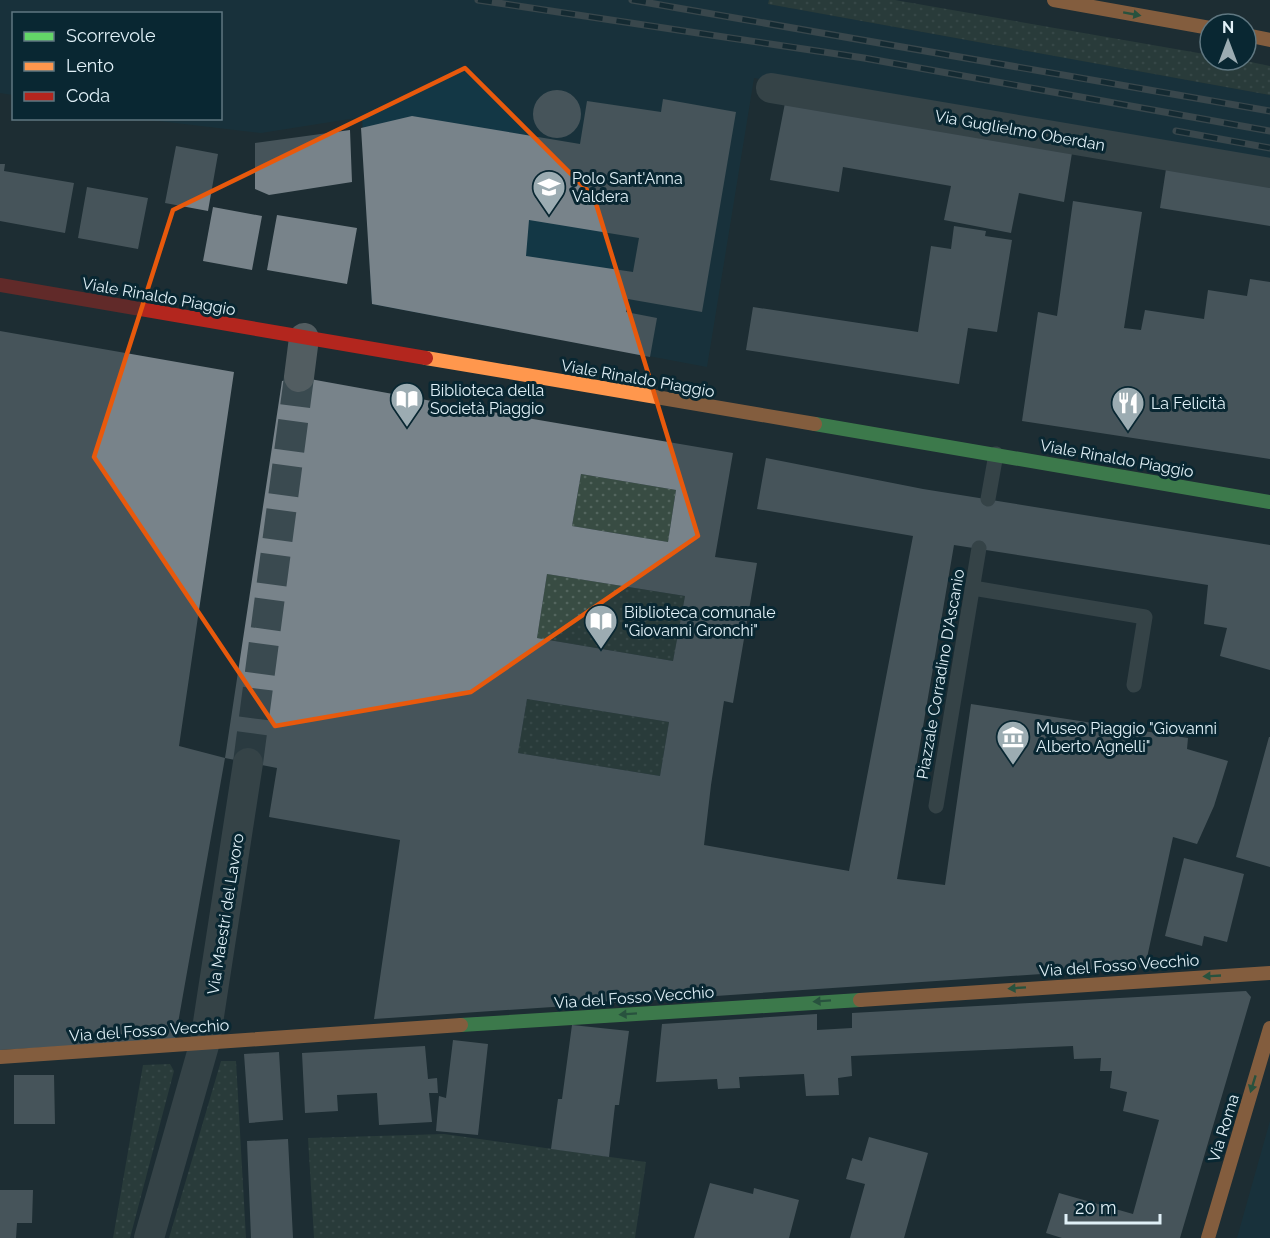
<svg xmlns="http://www.w3.org/2000/svg" width="1270" height="1238" font-family="Raleway,sans-serif">
	<style>
		.built { fill: #133745 }
		.grass { fill: url(#grass-dots) }
		.building { fill: #78838a; fill-rule: evenodd }
		.lines { fill: none; stroke-linecap: round; stroke-linejoin: round }
		.street-tunnel { stroke: #3a4a50; stroke-width: 30; stroke-dasharray: 30 15; stroke-linecap: butt }
		.lane { stroke: #525d61; stroke-width: 15 }
		.street { stroke: #525d61; stroke-width: 30 }
		.fast { stroke: #63d668; stroke-width: 14 }
		.slow { stroke: #ff974d; stroke-width: 14 }
		.jam { stroke: #b3261e; stroke-width: 14 }
		.rail-casing { stroke: #5b666a; stroke-width: 7 }
		.rail { stroke: #092732; stroke-width: 4.5; stroke-dasharray: 14; stroke-linecap: butt }
		.oneway { fill: #367e4d }
		.marked { fill: none; stroke: #e8590c; stroke-width: 4.5; stroke-linejoin: round }
		.labels { text-anchor: middle; stroke-width: 6; stroke-linejoin: round; paint-order: stroke }
		.street-label { font-size: 16px; fill: #e0f0f7; stroke: #092732 }
		.poi-label { font-size: 16px; fill: #e0f0f7; stroke: #092732; text-anchor: start }
	</style>
	<defs>
		<pattern id="grass-dots" width="8" height="8" patternUnits="userSpaceOnUse" patternTransform="scale(1.5)"><rect width="8" height="8" fill="#384c43"/><path d="M2 2h.1M6 6h.1" fill="none" stroke="#54665f" stroke-width="1.8" stroke-linecap="round"/></pattern>
	</defs>
	<rect width="100%" height="100%" fill="#1d2d33"/>
	<!-- built -->
	<path class="built" d="M0 0H769V4L1270 95V163L1056 124 754 78 707 367 372 304 362 117 261 133 142 119 220 118V14H14L13 95 0 93Z
		M1270 1121V1238H1237Z"/>
	<!-- grass -->
	<path class="grass" d="M769 0H895L1210 55V60H1241L1270 66V95L768 4Z
		M581 474 676 490 668 542 572 526Z
		M547 574 685 596 673 661 537 638Z
		M527 699 669 722 660 776 518 753Z
		M221 1061H236L246 1238H169Z
		M170 1064 174 1071 130 1238H113L143 1065Z
		M444 1134 646 1162 635 1238H314L308 1138Z"/>
	<!-- building -->
	<path class="building" d="M533 114a24 24 0 1 1 48 0a24 24 0 1 1-48 0Z
		M663 99 736 112 702 312 628 299 626 312 657 318 650 357 372 304 361 128 412 116 580 144 587 101 661 112ZM529 220 639 238 633 272 526 256Z
		M785 103 1072 153 1064 202 1019 193 1011 233 944 220 951 186 843 167 839 192 770 180Z
		M350 130 352 182 269 195 255 189V143Z
		M176 146 218 154 208 211 165 203Z
		M0 164H5L4 171 74 183 65 233 0 221Z
		M1166 169 1270 187V226L1160 208Z
		M87 187 148 198 138 249 78 238Z
		M1073 201 1142 212 1124 328 1141 330 1145 310 1204 319 1208 290 1247 296 1250 279 1270 282V459L1022 421 1038 312 1057 316Z
		M213 207 262 216 252 270 203 261Z
		M277 215 357 228 347 284 267 270Z
		M954 226 986 231 985 236 1012 240 997 332 968 328 959 384 746 350 753 307 918 332 931 246 951 249Z
		M0 331 234 372 179 746 225 758 282 381 299 377 498 413 733 453 715 557 757 563 733 703 724 701 711 785 704 845 849 871 913 536 757 509 766 458 923 489 1270 545V670L1220 656 1227 628 1204 624 1208 585 954 545 897 879 945 885 971 704 1188 738 1187 749 1228 761 1214 806 1197 844 1173 837 1145 967 374 1019 400 840 269 817 277 768 225 758 175 1040 0 1050ZM581 474 676 490 668 542 572 526ZM547 574 685 596 673 661 537 638ZM527 699 669 722 660 776 518 753Z
		M1269 737H1270V867L1236 857Z
		M1184 858 1244 874 1227 942 1204 936 1202 946 1165 936Z
		M1246 991 1251 997 1180 1238H1062L1046 1233 1059 1193 1133 1214 1159 1120 1123 1111 1127 1092 1110 1088 1112 1071H1100L1101 1058 1074 1059 1073 1046 851 1056 852 1076 838 1078 839 1095 806 1096 804 1074 739 1077 740 1088 718 1089 717 1079 656 1082 662 1024 817 1014V1030L852 1028V1013Z
		M572 1025 629 1031 619 1105H615L609 1157 551 1149 558 1099H562Z
		M453 1040 488 1044 478 1135 436 1131 439 1096 446 1098Z
		M425 1046 428 1079 437 1078 438 1093H429L432 1122 379 1125 377 1093 337 1095 338 1111 305 1113 302 1053Z
		M279 1052 283 1120 249 1123 244 1054Z
		M14 1075H54L55 1124H14Z
		M869 1137 928 1153 904 1238H850L865 1184 846 1179 852 1158 862 1161Z
		M288 1139 293 1238H251L247 1141Z
		M710 1183 753 1194 754 1188 799 1200 789 1238H694Z
		M0 1190H33L32 1223H17L16 1238H0Z"/>
	<g class="lines">
		<!-- street-tunnel -->
		<path class="street-tunnel" d="M248 763 299 377"/>
		<!-- lane -->
		<path class="lane" d="M988 499 996 454
			M973 588 1145 617 1134 685
			M936 806 979 548"/>
		<!-- street -->
		<path class="street" d="M771 88 1270 173
			M299 377 304 338
			M149 1238 205 1042 248 763"/>
		<!-- fast -->
		<path class="fast" d="M815 424 1270 502
			M461 1025 860 1000"/>
		<!-- slow -->
		<path class="slow" d="M1054 0 1210 28
			M1246 35 1270 40
			M426 358 815 424
			M860 1000 1270 973
			M0 1057 461 1025
			M1208 1238 1270 1028"/>
		<!-- jam -->
		<path class="jam" d="M0 285 426 358"/>
		<!-- rail casing -->
		<g class="rail-casing">
			<path id="rail" d="M478 0 864 58 1270 131
				M632 0 1270 111
				M1176 131 1270 148"/>
		</g>
		<!-- rail -->
		<use href="#rail" class="rail"/>
	</g>
	<!-- one-way arrows -->
	<defs><path id="oneway-solid" d="M-6-.8H1V-3.2L6.5 0L1 3.2V.8H-6Z" transform="scale(1.5)"/></defs>
	<g class="oneway">
		<use href="#oneway-solid" transform="translate(1132 14) rotate(10)"/>
		<use href="#oneway-solid" transform="translate(1212 976) rotate(177)"/>
		<use href="#oneway-solid" transform="translate(1017 988) rotate(176)"/>
		<use href="#oneway-solid" transform="translate(822 1001) rotate(176)"/>
		<use href="#oneway-solid" transform="translate(628 1014) rotate(176)"/>
		<use href="#oneway-solid" transform="translate(1253 1084) rotate(107)"/>
	</g>
	<!-- marked area -->
	<path d="M0 0H1270V1238H0ZM465 68 594 197 698 536 471 692 275 726 94 457 173 210Z" fill="#1d2d33" fill-opacity=".55" fill-rule="evenodd"/>
	<path class="marked" d="M465 68 594 197 698 536 471 692 275 726 94 457 173 210Z"/>
	<!-- icons -->
	<defs>
		<g id="university-pin" transform="scale(1.725)"><path d="M0 17L-7.5 6A9.5 9.5 0 1 1 7.5 6Z" fill="#9cacb2" stroke="#092732"/><path d="M0-5L7-2L0 1L-7-2ZM-4 1L0 2.5L4 1V4Q0 6-4 4Z" fill="#fff"/></g>
		<g id="library-pin" transform="scale(1.725)"><path d="M0 17L-7.5 6A9.5 9.5 0 1 1 7.5 6Z" fill="#9cacb2" stroke="#092732"/><path d="M-6-4Q-3-5.5-.7-3.5V5Q-3 3-6 4ZM6-4Q3-5.5 .7-3.5V5Q3 3 6 4Z" fill="#fff"/></g>
		<g id="restaurant-pin" transform="scale(1.725)"><path d="M0 17L-7.5 6A9.5 9.5 0 1 1 7.5 6Z" fill="#9cacb2" stroke="#092732"/><path d="M-5-6h1v4h1v-4h1v4h1v-4h1v5L-1.5 .5V6h-2V.5L-5-1ZM5-6V6H3V1.5H1.5Q1.5-4 5-6Z" fill="#fff"/></g>
		<g id="museum-pin" transform="scale(1.725)"><path d="M0 17L-7.5 6A9.5 9.5 0 1 1 7.5 6Z" fill="#9cacb2" stroke="#092732"/><path d="M0-6L6-3V-2H-6V-3ZM-5-1h2V3h-2ZM-1-1h2V3h-2ZM3-1h2V3H3ZM-6 4H6V6H-6Z" fill="#fff"/></g>
	</defs>
	<g fill-rule="evenodd">
		<use href="#university-pin" x="549" y="187"/>
		<use href="#library-pin" x="407" y="399"/>
		<use href="#restaurant-pin" x="1128" y="403"/>
		<use href="#library-pin" x="601" y="621"/>
		<use href="#museum-pin" x="1013" y="737"/>
	</g>
	<g class="labels">
		<!-- street labels -->
		<g class="street-label">
			<text transform="translate(1020 130) rotate(10)" y="6">Via Guglielmo Oberdan</text>
			<text transform="translate(159 296) rotate(10)" y="6">Viale Rinaldo Piaggio</text>
			<text transform="translate(638 378) rotate(10)" y="6">Viale Rinaldo Piaggio</text>
			<text transform="translate(1117 458) rotate(10)" y="6">Viale Rinaldo Piaggio</text>
			<text transform="translate(940 674) rotate(-80)" y="6">Piazzale Corradino D'Ascanio</text>
			<text transform="translate(225 914) rotate(-81)" y="6">Via Maestri del Lavoro</text>
			<text transform="translate(1119 965) rotate(-4)" y="6">Via del Fosso Vecchio</text>
			<text transform="translate(634 997) rotate(-4)" y="6">Via del Fosso Vecchio</text>
			<text transform="translate(149 1030) rotate(-4)" y="6">Via del Fosso Vecchio</text>
			<text transform="translate(1223 1128) rotate(-73)" y="6">Via Roma</text>
		</g>
		<!-- poi labels -->
		<g class="poi-label">
			<text x="572" y="184">Polo Sant'Anna<tspan x="572" dy="18">Valdera</tspan></text>
			<text x="430" y="396">Biblioteca della<tspan x="430" dy="18">Società Piaggio</tspan></text>
			<text x="1151" y="409">La Felicità</text>
			<text x="624" y="618">Biblioteca comunale<tspan x="624" dy="18">"Giovanni Gronchi"</tspan></text>
			<text x="1036" y="734">Museo Piaggio "Giovanni<tspan x="1036" dy="18">Alberto Agnelli"</tspan></text>
		</g>
	</g>
	<!-- legend -->
	<rect x="12" y="12" width="210" height="108" fill="#092732" stroke="#5f7781" stroke-width="1.5"/>
	<rect x="24" y="32" width="30" height="9" fill="#63d668" stroke="#5f7781" stroke-width="1.5"/>
	<text x="66" y="42" font-size="18" fill="#e0f0f7">Scorrevole</text>
	<rect x="24" y="62" width="30" height="9" fill="#ff974d" stroke="#5f7781" stroke-width="1.5"/>
	<text x="66" y="72" font-size="18" fill="#e0f0f7">Lento</text>
	<rect x="24" y="92" width="30" height="9" fill="#b3261e" stroke="#5f7781" stroke-width="1.5"/>
	<text x="66" y="102" font-size="18" fill="#e0f0f7">Coda</text>
	<!-- north arrow -->
	<g transform="translate(1228 42)"><circle r="28" fill="#092732" stroke="#5f7781" stroke-width="1.5"/>
	<path d="M0-4.5L10 22L0 15L-10 22Z" fill="#9cacb2"/>
	<text y="-9" font-size="16" font-weight="bold" text-anchor="middle" fill="#e0f0f7">N</text>
	</g>
	<!-- scale -->
	<path d="M1066 1214v9h94v-9" fill="none" stroke="#e0f0f7" stroke-width="3"/>
	<text x="1075" y="1214" font-size="18" fill="#e0f0f7" stroke="#092732" stroke-width="4.5" paint-order="stroke">20 m</text>
</svg>
